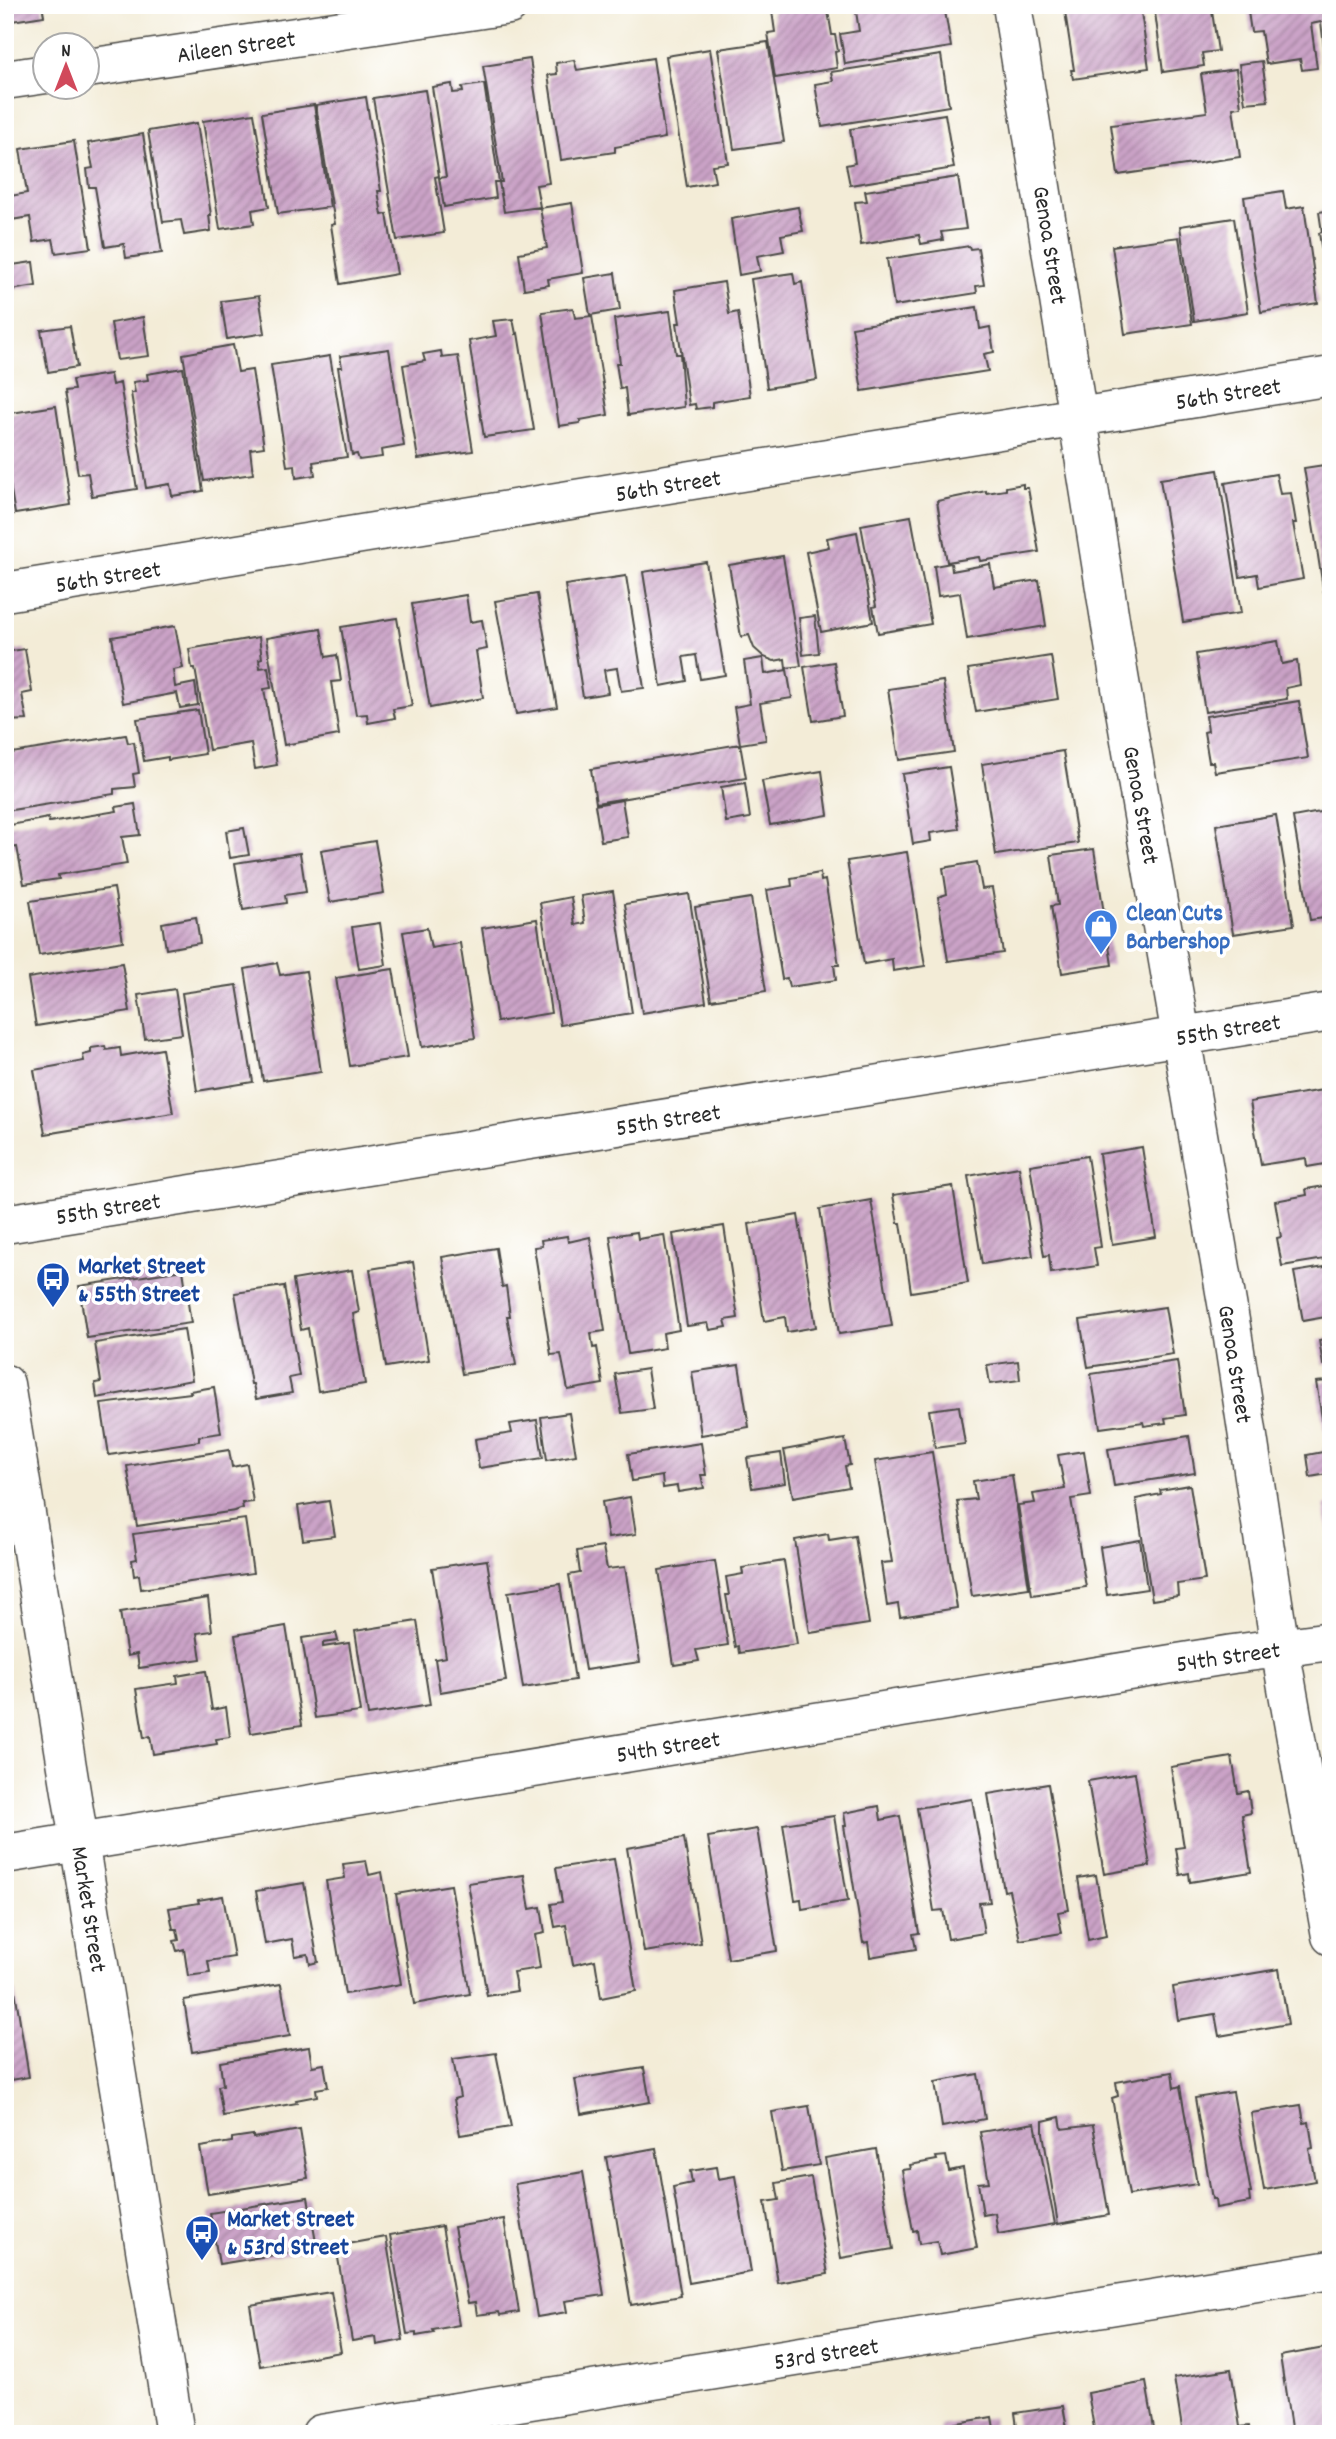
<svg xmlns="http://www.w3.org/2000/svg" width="1336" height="2439" font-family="Dekko,sans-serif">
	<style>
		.building { fill: url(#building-hatch) }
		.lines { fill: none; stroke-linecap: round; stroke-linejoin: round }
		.minor-casing { stroke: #494845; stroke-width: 41 }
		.minor { stroke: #fff; stroke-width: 38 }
		.labels { text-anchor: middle; stroke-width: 7; stroke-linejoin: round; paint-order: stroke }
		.street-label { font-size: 24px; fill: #2b2b2b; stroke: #fff }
		.shop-label { font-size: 24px; font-weight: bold; fill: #366cbe; stroke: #fff; text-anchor: start }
		.transit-label { font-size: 24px; font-weight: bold; fill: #164399; stroke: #fff; text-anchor: start }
	</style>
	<defs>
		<pattern id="building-hatch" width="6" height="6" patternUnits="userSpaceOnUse" patternTransform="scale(1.75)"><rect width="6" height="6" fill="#cba3c7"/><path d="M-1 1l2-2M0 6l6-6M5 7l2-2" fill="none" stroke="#a585a2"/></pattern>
	</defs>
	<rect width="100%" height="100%" fill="#fff"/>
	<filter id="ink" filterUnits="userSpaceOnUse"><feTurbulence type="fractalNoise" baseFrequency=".0143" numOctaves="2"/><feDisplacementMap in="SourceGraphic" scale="14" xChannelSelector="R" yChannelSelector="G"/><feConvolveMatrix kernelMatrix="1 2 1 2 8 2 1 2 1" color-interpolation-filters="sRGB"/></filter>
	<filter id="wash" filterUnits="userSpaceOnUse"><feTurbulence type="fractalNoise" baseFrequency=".00686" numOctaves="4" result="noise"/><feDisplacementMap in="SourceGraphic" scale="28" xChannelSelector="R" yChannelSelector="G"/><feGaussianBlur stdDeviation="1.57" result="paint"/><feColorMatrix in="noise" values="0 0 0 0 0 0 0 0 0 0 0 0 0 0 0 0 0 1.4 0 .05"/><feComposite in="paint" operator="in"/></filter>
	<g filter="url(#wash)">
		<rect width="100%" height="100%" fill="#f3ecd7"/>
		<g id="blocks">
			<!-- building -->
			<path class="building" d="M5 5H42L44 16 5 22Z
				M808 5H827L832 35H835L838 51 835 52 837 68 775 78 768 33 775 32 772 11Z
				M855 5H944L951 47 845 64 840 34 859 31Z
				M1064 5H1140L1149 68 1073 79 1071 70H1074Z
				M1154 5H1211L1218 51 1202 53 1204 66 1163 72Z
				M1247 5H1331V61L1328 54H1325L1321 22 1311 24 1317 68 1302 70 1300 59 1266 64 1261 31 1251 32Z
				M768 42 784 142 734 149 718 49Z
				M710 49 728 163 712 165 715 182 687 187 666 56Z
				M941 55 949 106 822 127 815 84 833 81 831 72Z
				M653 58 665 138 615 147V152L561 160 548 75 557 74 556 63 574 60 577 70Z
				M530 59 549 183 536 185 540 207 504 212 499 182H502L483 66Z
				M1262 61 1268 101 1245 103 1239 64Z
				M1236 69 1241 107 1233 108 1240 157 1118 175 1111 125 1207 112 1201 74Z
				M452 84 453 93 463 92 462 87 484 84 499 182H494L496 198 444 207 439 178 446 177 432 87Z
				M425 90 439 176 435 177 444 233 397 240 373 98Z
				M366 97 381 191H378L382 215 387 214 397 274 340 284 331 225 335 224 316 105Z
				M314 105 330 207 278 214 262 113Z
				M254 113 269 207 252 210 254 224 220 229 203 121Z
				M945 114 954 168 850 185 846 165 855 163 850 129Z
				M197 123 211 215H209L211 231 184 235 181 220 163 222 148 131Z
				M143 134 162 253 126 258 124 244 105 247 95 187H89L87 169 93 168 88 143Z
				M74 141 91 248 56 253 53 239 34 242 30 217 5 221V197L27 193 20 149Z
				M958 177 966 229 941 232 943 240 921 244 919 235 861 245 855 202 867 201 865 191Z
				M1283 191 1286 209 1304 206 1318 303 1261 312 1244 197Z
				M572 203 583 273 548 279 549 285 524 289 519 253 547 248 540 208Z
				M798 207 803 231 781 235 784 251 757 256 760 271 739 275 731 219Z
				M1331 210V289H1328L1319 233 1322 232 1319 212Z
				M1234 218 1248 312 1194 321 1180 226Z
				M1179 237 1192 324 1125 334 1112 246Z
				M969 246 970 249 978 248 984 285 976 286 977 293 894 306 887 259Z
				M33 262 36 286 5 291V266Z
				M615 273 620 310 590 315 584 278Z
				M793 273 795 284 802 282 817 380 767 388 751 279Z
				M724 282 729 314 738 312 750 396 712 402V407L696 409 695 404 689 405 677 323H680L675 290Z
				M259 296 265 333 227 339 221 301Z
				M977 307 980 329 990 327 994 352 984 354 988 371 862 391 852 327Z
				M573 308 575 318 592 316 608 415 580 420V423L559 426 542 312Z
				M670 311 676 354H680L684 407 628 415 625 388 620 389 616 363H620L614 319Z
				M143 317 149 356 117 360 111 323Z
				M513 319 516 334 518 333 534 430 484 437 469 341 496 336 493 321Z
				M70 326 77 367 48 372 41 330Z
				M233 345 238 372 252 370 264 447 250 449 253 474 204 481 183 354Z
				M389 349 404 446 381 450 382 457 359 460 357 454 352 455 338 367H342L340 356Z
				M441 351 442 358 458 356 473 451 418 459 403 365 425 361 423 354Z
				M330 356 347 457 313 462 315 475 296 478 295 465 287 466 271 365Z
				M183 368 203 491 172 496 170 484 146 488 131 393H135L133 382 148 380 147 374Z
				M110 374 112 385 120 383 137 489 92 496 88 473 78 474 65 391 74 390 72 380Z
				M56 406 71 505 15 514 5 455V414Z
				M1331 464V605L1326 606 1304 468Z
				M1218 470 1241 613 1183 622 1160 479Z
				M1276 474 1280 494 1291 493 1296 523H1293L1303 579 1259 587 1257 574 1240 577 1225 483Z
				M1023 484V488H1028L1039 552 980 561 979 557 947 562 937 501 986 491V493L1006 490V487Z
				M911 516 931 624 878 633 873 607 876 606 861 525Z
				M857 532 873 622 821 632 806 552 829 547 827 538Z
				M783 556 801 666 786 668 785 659 774 661 764 657 754 648 749 635 741 637 729 565Z
				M706 562 725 675 700 679 696 655 683 657 687 681 661 686 643 572Z
				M951 563 952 571 990 564 994 587 1039 580 1046 626 967 639 960 593 938 596 934 566Z
				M626 576 644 688 621 691 617 668 604 670 608 693 583 697 565 585Z
				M537 594 557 707 516 714 495 601Z
				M466 595 470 622 482 620 487 649 476 651 483 698 430 708 412 604Z
				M815 616 819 653 803 655 799 618Z
				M397 618 412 706 393 709 395 718 368 723 367 714 356 715 341 627Z
				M175 626 183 668 173 670 175 687 195 683 198 705 180 708 177 693 123 703 112 637Z
				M321 629 326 657 337 655 341 681 331 682 339 735 284 745 266 638Z
				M259 637 262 658 259 659 260 668 268 667 271 688 264 689 277 765 255 769 251 743 209 750 195 668H192L189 649Z
				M1278 641 1282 664 1297 661 1300 685 1286 688 1287 699 1205 712 1196 654Z
				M25 649 32 692 22 694 27 720 5 721V652Z
				M1051 656 1058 699 976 712 968 669Z
				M763 658 765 674 787 670 792 698 760 703 766 740 740 744 746 778 596 803 591 769 740 744 734 707 750 704 744 661Z
				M834 662 843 716 813 721 804 667Z
				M943 681 954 752 899 760 888 689Z
				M1299 701 1308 758 1215 772 1213 762H1209L1204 732 1208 731 1206 716Z
				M198 710 205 754 168 760V757L144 761 137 719Z
				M126 735 128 743 134 742 139 773 133 774 135 787 114 789V794L5 811V754Z
				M1063 751 1078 843 996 855 982 764Z
				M949 767 959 829 930 833 931 841 913 844 902 774Z
				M822 771 828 815 770 825 762 781Z
				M745 783 750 818 726 822 721 787Z
				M622 800 628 837 601 841 595 805Z
				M135 804 140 835 122 837 127 864 58 875 59 879 24 884 17 847 6 849 5 826 48 818 49 822 117 811 116 807Z
				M1331 810V917L1310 920 1293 817Z
				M1276 815 1294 925 1233 934 1216 825Z
				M244 828 249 855 230 858 226 831Z
				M375 841 384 893 330 902 321 850Z
				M1094 849 1112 965 1062 973 1051 906 1058 905 1051 855Z
				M907 852 925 966 893 971 892 959 864 964 847 861Z
				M300 853 306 892 285 895 286 903 243 910 235 863Z
				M977 862 982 889 992 888 1003 953 948 961 938 897 947 894 943 868Z
				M820 873 821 881 825 880 839 965H834L836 980 789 987 787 978 782 979 767 890 792 886 791 878Z
				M114 888 123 941 39 955 30 901Z
				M613 891 632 1013 560 1025 540 903 571 897 575 925 585 923 581 896Z
				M689 894 706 1002 642 1013 625 904Z
				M751 898 766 991 711 1000 695 907Z
				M196 917 200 943 166 949 162 923Z
				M537 919 551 1013 497 1022 482 928Z
				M380 923 386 965 359 969 352 927Z
				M427 928 431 948 460 943 475 1038 422 1047 403 932Z
				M122 963 130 1011 36 1026 28 978Z
				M277 963 280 975 306 971 321 1072 263 1081 245 969Z
				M393 969 408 1057 350 1066 336 978Z
				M237 985 253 1082 197 1091 182 993Z
				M175 989 182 1034 145 1039 138 995Z
				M105 1046 106 1050 120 1048 121 1056 162 1049 173 1113 45 1134 34 1070 84 1061 83 1055 91 1053V1048Z
				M1329 1089 1331 1163 1307 1167 1306 1158 1261 1165 1250 1102Z
				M1142 1147 1156 1237 1112 1244 1099 1154Z
				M1087 1156 1101 1247 1094 1248 1097 1266 1051 1273 1049 1255 1044 1256 1030 1165Z
				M1019 1167 1033 1256 982 1264 968 1176Z
				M1331 1185V1258L1282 1266 1277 1238 1281 1237 1275 1201 1307 1195 1306 1189Z
				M953 1186 968 1283 911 1292 901 1223H898L893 1195Z
				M871 1200 892 1326 839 1334 820 1209Z
				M798 1215 816 1327 787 1332 785 1317 764 1321 749 1224Z
				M724 1226 738 1318 725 1320 727 1327 710 1330 708 1323 687 1326 673 1234Z
				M637 1232 638 1239 664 1235 679 1330 663 1333 665 1348 628 1354 610 1236Z
				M567 1236 568 1242 590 1237 605 1331 591 1333 593 1348 597 1347 603 1384 568 1390 561 1354 551 1355 534 1247 542 1246 541 1240Z
				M496 1248 502 1287 506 1286 510 1316H507L516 1365 462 1374 442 1257Z
				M413 1262 429 1360 386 1367 370 1269Z
				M1331 1266V1316L1303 1321 1294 1272Z
				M183 1270 191 1323 87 1338 79 1286Z
				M352 1270 359 1312 353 1314 365 1384 318 1391 308 1328 301 1330 293 1280Z
				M284 1286 299 1376 289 1378 292 1393 256 1399 253 1384H251L235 1293Z
				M1165 1307 1173 1354 1088 1367 1080 1320Z
				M184 1329 192 1380 97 1398 95 1383 101 1382 95 1343Z
				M1331 1338V1364L1323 1365 1319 1340Z
				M1018 1361 1020 1380 990 1384 987 1365Z
				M1177 1361 1185 1415 1165 1418 1166 1423 1144 1426 1143 1422 1100 1428 1091 1374Z
				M739 1365 749 1427 701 1435 692 1372Z
				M647 1369 653 1409 622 1413 615 1374Z
				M1331 1377V1429L1324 1430 1316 1382 1327 1381V1378Z
				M214 1387 221 1433 199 1436V1441L109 1455 101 1404 191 1393 190 1391Z
				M959 1406 965 1444 935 1448 929 1410Z
				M569 1413 576 1455 547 1460 541 1417Z
				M537 1420 543 1458 479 1468 475 1439 512 1433 510 1424Z
				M1189 1436 1195 1473 1114 1486 1108 1449Z
				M845 1439 850 1465 845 1466 849 1487 793 1497 784 1450Z
				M701 1443 706 1475H701L704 1488 678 1492 677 1486 663 1488 662 1476 632 1481 628 1454Z
				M1331 1447V1484H1329L1328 1474 1310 1477 1307 1455 1323 1452V1448Z
				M229 1450 232 1467 247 1464 253 1502 242 1503 243 1508 235 1511 137 1526 127 1466Z
				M1084 1451 1091 1496 1071 1499 1086 1587 1032 1595 1018 1505 1035 1503 1033 1494 1065 1489 1058 1455Z
				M932 1452 957 1608 900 1617 898 1604 887 1606 881 1563 892 1562 875 1461Z
				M781 1453 785 1483 752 1488 747 1458Z
				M1012 1475 1029 1588 972 1596 957 1501 976 1499 973 1481Z
				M1190 1485 1205 1580 1177 1584 1178 1596 1152 1600 1136 1499 1161 1494 1160 1490Z
				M630 1497 636 1534 608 1538 602 1502Z
				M329 1501 335 1536 303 1540 298 1506Z
				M1331 1504V1528L1328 1529 1324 1505Z
				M245 1519 253 1573 141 1589 139 1575 134 1576 132 1560 137 1559 133 1534Z
				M828 1534 829 1540 855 1536 869 1624 810 1633 795 1540Z
				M1140 1540 1147 1589 1107 1595 1100 1547Z
				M603 1547 607 1569 625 1567 640 1662 585 1670 569 1575 580 1573 577 1551Z
				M487 1560 506 1681 440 1692 435 1659 446 1657 432 1568Z
				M715 1561 728 1645 696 1650 699 1661 674 1665 659 1570Z
				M784 1561 797 1644 739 1653 738 1646 735 1647 726 1595H729L726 1577 743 1574 742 1568Z
				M560 1584 575 1680 523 1688 508 1592Z
				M208 1598 212 1631 197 1633 201 1659 139 1668 137 1654 127 1656 120 1612Z
				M417 1621 430 1705 368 1715 355 1631Z
				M286 1626 302 1725 251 1733 235 1635Z
				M336 1633 338 1641 323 1643V1647L349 1643 360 1712 315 1718 302 1638Z
				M206 1671 212 1710 226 1707 230 1737 216 1739 217 1744 153 1754 150 1736 144 1738 136 1689 178 1683 177 1676Z
				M1232 1757 1238 1793 1248 1791 1251 1813 1242 1815 1251 1872 1190 1882 1189 1873 1180 1875 1176 1848 1184 1847 1171 1767Z
				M1135 1773 1150 1866 1104 1874 1088 1781Z
				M1048 1784 1069 1910 1058 1912 1062 1933 1020 1940 1009 1890 1004 1891 988 1794Z
				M972 1799 990 1902 979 1903 984 1933 948 1939 943 1910 934 1911 917 1808Z
				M879 1806 881 1820 900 1816 919 1933 913 1934 916 1949 870 1957 868 1942 863 1943 844 1826H846L844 1813Z
				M834 1816 848 1901 802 1909 801 1899 795 1900 783 1824Z
				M757 1829 777 1951 728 1959 708 1837Z
				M684 1838 701 1943 644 1952 627 1848Z
				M614 1859 636 1991 601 1998 595 1960 573 1965 566 1925 555 1927 551 1904 562 1902 556 1868Z
				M366 1861 369 1875 382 1872 401 1984 345 1994 326 1881 345 1878 343 1864Z
				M524 1875 530 1909 541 1907 545 1933 535 1935 540 1968 513 1972 517 1991 487 1996 468 1883Z
				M1096 1875 1106 1936 1088 1940 1078 1878Z
				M304 1883 318 1962 310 1964 308 1954 295 1956 292 1939 265 1944 256 1891Z
				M451 1885 470 1994 414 2004 396 1894Z
				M223 1896 234 1957 208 1961 210 1973 188 1976 184 1949 177 1951 174 1941 179 1940 177 1929H173L169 1908 199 1903 198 1900Z
				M5 1947H8L29 2077 5 2081Z
				M1279 1969 1288 2024 1219 2036 1215 2014 1178 2020 1173 1987Z
				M281 1984 290 2036 192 2052 184 2000Z
				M309 2047 312 2066 324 2064 328 2087 316 2089 317 2096 296 2100 297 2103 223 2116 218 2086 223 2085 220 2062Z
				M496 2053 511 2127 460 2135 454 2099 460 2097 453 2059Z
				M644 2068 650 2102 581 2114 575 2079Z
				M1172 2072 1174 2088 1180 2086 1197 2184 1129 2195 1112 2098 1118 2096 1116 2082Z
				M978 2074 985 2119 942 2127 935 2082Z
				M1233 2092 1251 2193H1249L1250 2202 1216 2208 1215 2199H1212L1195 2098Z
				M1301 2105 1304 2123 1309 2122 1313 2148 1309 2149 1315 2181 1264 2190 1251 2113Z
				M809 2106 819 2165 782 2171 772 2112Z
				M1060 2117 1062 2129 1093 2125 1109 2215 1058 2224 1043 2133V2121Z
				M1035 2123 1055 2224 998 2234 995 2213 983 2215 978 2183 989 2182 980 2132Z
				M300 2130 308 2178 208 2194 200 2147 232 2142V2138L253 2135V2138Z
				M656 2148 681 2296 631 2305 606 2157Z
				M876 2149 893 2249 841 2258 825 2158Z
				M946 2156 949 2171 963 2168 977 2248 940 2255 937 2241 919 2244 917 2230 913 2231 902 2170 911 2169 910 2165 937 2160 936 2157Z
				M716 2167 718 2179 735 2176 751 2272 689 2283 673 2187 692 2183 690 2171Z
				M583 2172 604 2295 565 2301 567 2312 537 2317 515 2184Z
				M811 2177 828 2274 778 2283 765 2202 779 2200 776 2183Z
				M308 2197 317 2248 219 2264 210 2213Z
				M504 2219 519 2312 500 2315 499 2312 477 2315 475 2302 468 2303 454 2227Z
				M442 2226 459 2325 433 2330 434 2333 416 2336V2333L407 2334 390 2235Z
				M386 2237 403 2340 377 2345 376 2337 352 2341 336 2246Z
				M331 2292 341 2352 260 2366 250 2305Z
				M1330 2347 1331 2434H1292L1280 2356Z
				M1231 2369 1240 2427 1249 2426 1250 2434H1183L1174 2378Z
				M1146 2382 1155 2434H1095L1088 2393Z
				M1063 2406 1068 2434H1018L1015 2413Z
				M992 2417 995 2434H941L940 2426Z"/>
		</g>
	</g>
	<g filter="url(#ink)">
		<use href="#blocks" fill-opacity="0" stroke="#494845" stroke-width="2"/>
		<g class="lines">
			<!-- minor casing -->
			<g class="minor-casing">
				<path id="minor" d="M1012 5 1119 676 1233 1338 1280 1648 1331 1936
					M88 68 509 5
					M5 80 46 74
					M5 592 1331 376
					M5 1224 1331 1012
					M5 1384 175 2434
					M5 1854 1233 1654 1331 1641
					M321 2434 1331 2270"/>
			</g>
			<!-- minor -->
			<use href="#minor" class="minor"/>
		</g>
	</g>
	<!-- icons -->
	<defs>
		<g id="shop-pin" transform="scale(1.75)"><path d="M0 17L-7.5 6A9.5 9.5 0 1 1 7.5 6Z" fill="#3f7fe0" stroke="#fff"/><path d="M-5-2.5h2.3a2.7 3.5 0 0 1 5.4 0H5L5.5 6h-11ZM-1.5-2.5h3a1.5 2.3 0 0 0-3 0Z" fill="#fff"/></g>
		<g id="bus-pin" transform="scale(1.75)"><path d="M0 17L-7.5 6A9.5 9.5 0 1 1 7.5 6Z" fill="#1a4fb4" stroke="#fff"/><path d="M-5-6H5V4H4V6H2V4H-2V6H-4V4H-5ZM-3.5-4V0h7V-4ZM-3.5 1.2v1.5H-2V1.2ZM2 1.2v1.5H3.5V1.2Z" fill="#fff"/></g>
	</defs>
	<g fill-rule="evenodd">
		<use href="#shop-pin" x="1101" y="926"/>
		<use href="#bus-pin" x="53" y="1279"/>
		<use href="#bus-pin" x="202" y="2232"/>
	</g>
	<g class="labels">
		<!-- street labels -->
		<g class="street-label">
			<text transform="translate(236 46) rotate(-8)" y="8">Aileen Street</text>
			<text transform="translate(1051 245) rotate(81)" y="8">Genoa Street</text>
			<text transform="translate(1228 393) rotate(-9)" y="8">56th Street</text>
			<text transform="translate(668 485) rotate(-9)" y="8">56th Street</text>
			<text transform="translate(108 576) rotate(-9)" y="8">56th Street</text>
			<text transform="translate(1142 805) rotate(80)" y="8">Genoa Street</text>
			<text transform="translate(1228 1029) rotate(-9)" y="8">55th Street</text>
			<text transform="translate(668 1119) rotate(-9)" y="8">55th Street</text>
			<text transform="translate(108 1208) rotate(-9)" y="8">55th Street</text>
			<text transform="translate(1236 1364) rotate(81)" y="8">Genoa Street</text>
			<text transform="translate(1228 1656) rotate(-8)" y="8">54th Street</text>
			<text transform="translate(668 1746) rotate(-9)" y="8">54th Street</text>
			<text transform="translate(90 1909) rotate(81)" y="8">Market Street</text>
			<text transform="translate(826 2353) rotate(-9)" y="8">53rd Street</text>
		</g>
		<!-- shop labels -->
		<g class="shop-label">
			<text x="1126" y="920">Clean Cuts<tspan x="1126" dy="28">Barbershop</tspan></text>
		</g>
		<!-- transit labels -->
		<g class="transit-label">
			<text x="78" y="1273">Market Street<tspan x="78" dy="28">&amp; 55th Street</tspan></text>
			<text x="227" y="2226">Market Street<tspan x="227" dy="28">&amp; 53rd Street</tspan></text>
		</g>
	</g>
	<!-- margin -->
	<rect width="1336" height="2439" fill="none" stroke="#fff" stroke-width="28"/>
	<!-- north arrow -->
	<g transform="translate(66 66)"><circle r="33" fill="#ffffff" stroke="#aaaaaa" stroke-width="2"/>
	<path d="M0-5L12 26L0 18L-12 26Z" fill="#d1495b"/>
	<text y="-10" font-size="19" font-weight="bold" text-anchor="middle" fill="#2b2b2b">N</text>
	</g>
</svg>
